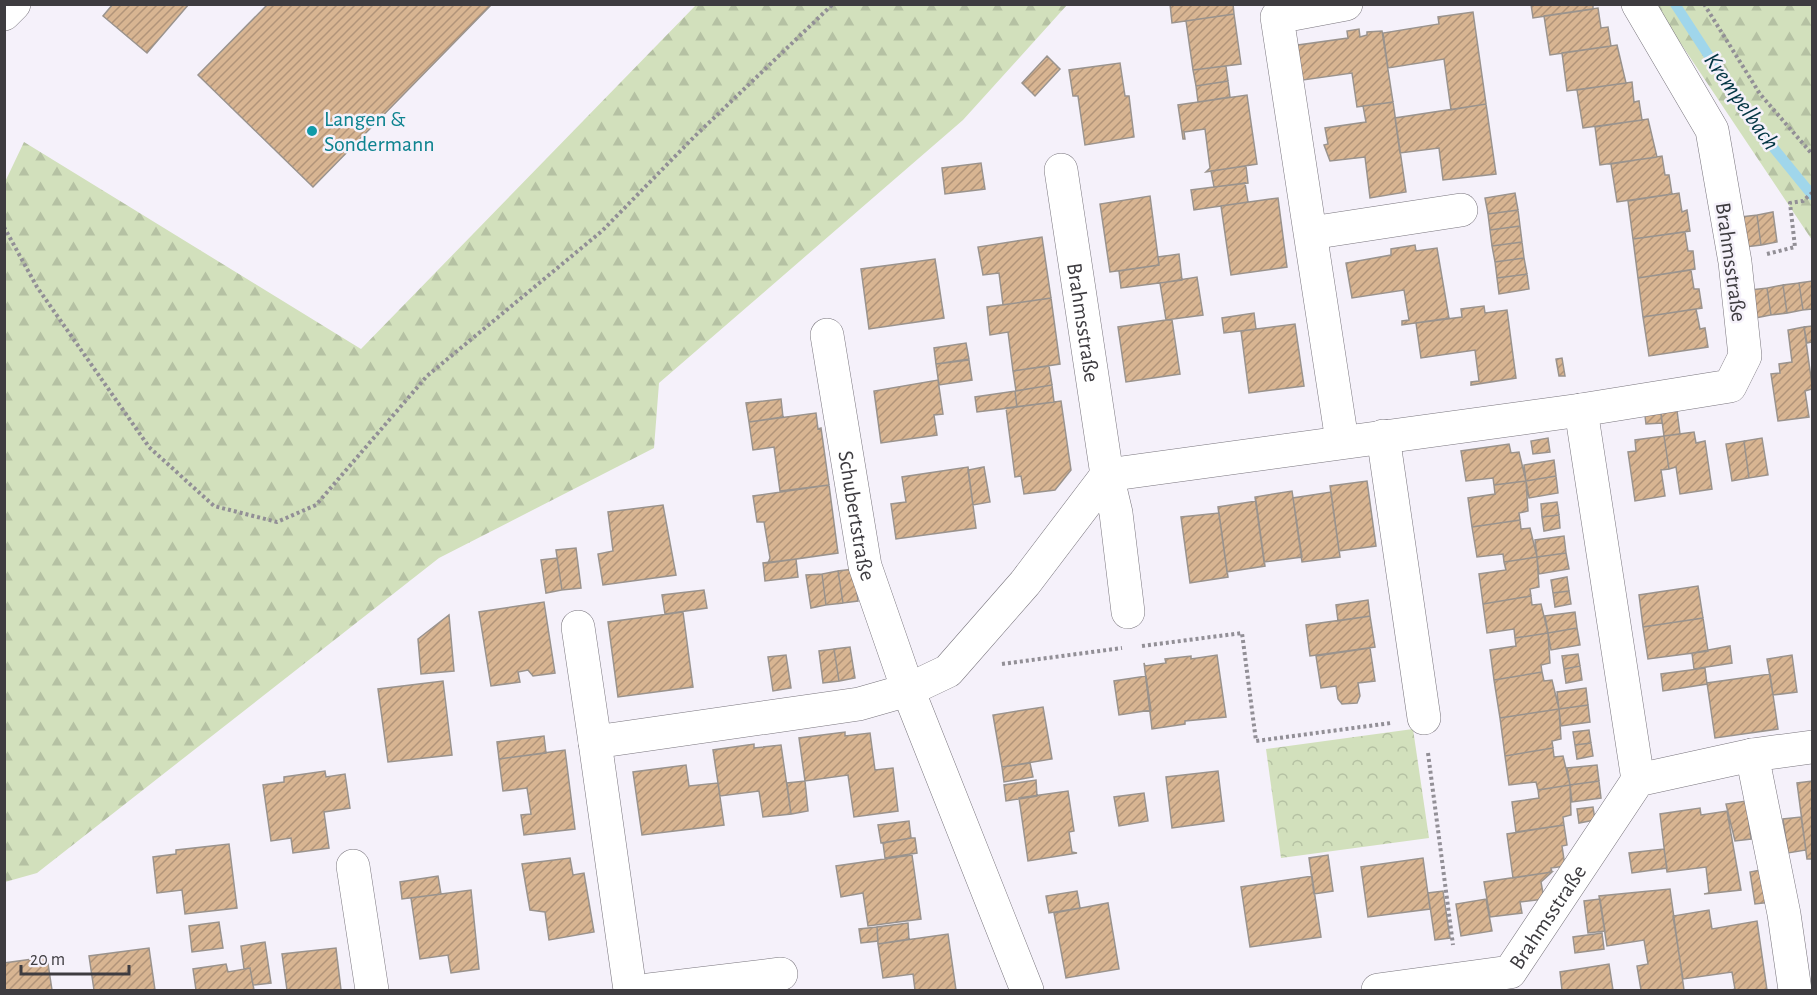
<svg xmlns="http://www.w3.org/2000/svg" width="1817" height="995" font-family="'Alegreya Sans',sans-serif">
	<style>
		.forest { fill: url(#forest-firs) }
		.park { fill: url(#park-crowns) }
		.lines { fill: none; stroke-linecap: round; stroke-linejoin: round }
		.stream { stroke: #a0d6eb; stroke-width: 10 }
		.building { fill: url(#building-hatch); stroke: #9a938d; stroke-width: 1.5 }
		.minor-casing { stroke: #79757d; stroke-width: 34 }
		.path { stroke: #928f96; stroke-width: 4; stroke-dasharray: 3 3; stroke-linecap: butt }
		.minor { stroke: #fff; stroke-width: 33 }
		.culture-dot { fill: #0f9aa8; stroke: #f5f1fa; stroke-width: 2 }
		.labels { text-anchor: middle; stroke-width: 5; stroke-linejoin: round; paint-order: stroke }
		.culture-label { font-size: 22px; fill: #0d838f; stroke: #f5f1fa; text-anchor: start }
		.street-label { font-size: 22px; fill: #3e3c40; stroke: #f5f1fa }
		.water-label { font-size: 24px; font-style: italic; fill: #023543; stroke: #f5f1fa }
	</style>
	<defs>
		<pattern id="forest-firs" width="22" height="20" patternUnits="userSpaceOnUse" patternTransform="scale(1.5)"><rect width="22" height="20" fill="#d2e0bc"/><path d="M5 1l3.5 6h-7zM16 11l3.5 6h-7z" fill="#b5c1a3"/></pattern>
		<pattern id="park-crowns" width="20" height="18" patternUnits="userSpaceOnUse" patternTransform="scale(1.5)"><rect width="20" height="18" fill="#d2e0bc"/><path d="M2 6a3 3 0 1 1 6 0M12 15a3 3 0 1 1 6 0" fill="none" stroke="#b5c1a3"/></pattern>
		<pattern id="building-hatch" width="6" height="6" patternUnits="userSpaceOnUse" patternTransform="scale(1.5)"><rect width="6" height="6" fill="#d8b592"/><path d="M-1 1l2-2M0 6l6-6M5 7l2-2" fill="none" stroke="#b19479"/></pattern>
	</defs>
	<rect width="100%" height="100%" fill="#f5f1fa"/>
	<!-- forest -->
	<path class="forest" d="M696 5H1067L963 120 659 383 654 448 439 558 37 873 5 882 4 184 24 142 361 349Z
		M1655 5H1812V240Z"/>
	<!-- park -->
	<path class="park" d="M1413 729 1429 838 1281 858 1266 749Z"/>
	<g class="lines">
		<!-- stream -->
		<path class="stream" d="M1675 4 1750 119 1812 195"/>
	</g>
	<!-- building -->
	<path class="building" d="M113 4H189L147 53 103 16Z
		M268 4H492L313 187 198 75Z
		M1170 4H1233L1234 14 1172 23Z
		M1531 4H1593V9L1533 18Z
		M1598 8 1601 28 1608 27 1611 46 1550 55 1544 16Z
		M1473 12 1486 104 1451 110 1444 59 1388 68 1383 33 1439 24 1438 17Z
		M1234 14 1241 64 1193 70 1186 21Z
		M1359 29 1360 37 1367 35V32L1382 31 1393 102 1357 107 1352 73 1296 81 1291 46 1348 38 1347 31Z
		M1617 45 1626 83 1567 91 1562 53Z
		M1047 56 1060 69 1035 96 1022 83Z
		M1120 63 1125 96H1129L1134 137 1085 145 1078 96H1073L1069 70Z
		M1226 66 1228 81 1196 86 1193 70Z
		M1228 81 1230 97 1198 102 1196 86Z
		M1632 82 1634 102 1639 101 1642 120 1583 128 1577 90Z
		M1247 95 1257 164 1206 172 1210 168 1205 129 1184 132 1185 139H1183L1178 105Z
		M1393 102 1406 192 1370 198 1365 157 1330 161 1324 145 1328 144 1325 128 1366 122 1363 106Z
		M1486 104 1496 174 1443 180 1439 148 1400 153 1395 118Z
		M1648 119 1657 157 1600 165 1595 127Z
		M1662 156 1665 175H1669L1672 194 1617 202 1611 164Z
		M981 163 985 189 945 194 942 168Z
		M1246 166 1248 183 1214 187 1211 171Z
		M1245 183 1248 202 1194 210 1191 190Z
		M1515 193 1518 210 1488 214 1485 198Z
		M1679 193 1682 212 1687 210 1690 231 1633 239 1628 201Z
		M1150 196 1159 265 1110 272 1100 204Z
		M1278 198 1287 267 1231 275 1221 206Z
		M1518 210 1520 226 1490 230 1488 214Z
		M1773 212 1777 242 1761 245 1757 215Z
		M1757 215 1761 245 1745 247 1741 217Z
		M1520 226 1522 242 1492 246 1490 230Z
		M1685 232 1688 251H1693L1695 269 1638 278 1633 239Z
		M1042 237 1051 298 1003 305 999 273 983 275 978 247Z
		M1522 242 1524 258 1495 262 1492 246Z
		M1415 245 1416 251 1437 248 1449 318 1402 325V321L1409 320 1404 290 1352 298 1346 263 1391 255V249Z
		M1179 254 1182 280 1121 288 1119 271 1159 265 1158 257Z
		M1524 258 1527 274 1497 278 1495 262Z
		M935 259 944 318 869 329 861 269Z
		M1691 270 1694 289H1699L1702 308 1643 317 1638 278Z
		M1527 274 1529 289 1499 294 1497 278Z
		M1197 277 1203 315 1166 320 1160 283Z
		M1812 281V309L1803 310 1799 283Z
		M1799 283 1803 310 1787 313 1783 285Z
		M1783 285 1787 313 1771 315 1767 288Z
		M1767 288 1771 315 1755 318 1751 290Z
		M1051 298 1060 364 1013 371 1008 332 990 335 987 307Z
		M1484 306 1485 313 1507 310 1516 378 1471 385V382L1479 381 1475 350 1421 358 1416 323 1462 317 1461 309Z
		M1696 309 1700 329 1705 328 1708 347 1649 356 1643 317Z
		M1254 313 1256 329 1224 333 1222 318Z
		M1166 320H1172L1180 374 1126 382 1118 327Z
		M1295 324 1304 386 1249 393 1241 331Z
		M1812 326V342L1807 343 1804 327Z
		M1804 327 1812 385V389L1805 391 1809 417 1778 421 1771 374 1780 373 1779 364 1792 362 1788 330Z
		M966 343 969 359 936 364 934 348Z
		M1562 358 1565 376H1559L1556 359Z
		M969 360 972 380 939 385 936 364Z
		M1049 366 1052 385 1016 391 1013 371Z
		M938 380 943 414 934 415 937 435 881 443 874 391Z
		M1052 385 1054 402 1017 407 1015 391Z
		M1015 391 1017 407 977 412 975 397Z
		M781 399 783 417 749 422 746 403Z
		M1061 401 1071 470 1055 490 1024 494 1021 476 1015 477 1006 408Z
		M1676 403 1680 434 1664 436 1660 406Z
		M1660 406 1662 423 1646 424 1644 408Z
		M816 413 818 429 821 428 829 485 780 491 774 447 753 450 749 422Z
		M1694 432 1696 443 1705 441 1712 489 1680 494 1676 467 1669 469 1664 436Z
		M1664 436 1669 469 1661 470 1665 496 1635 501 1628 452 1636 451 1635 440Z
		M1548 438 1550 452 1533 454 1531 441Z
		M1762 438 1768 475 1749 478 1744 441Z
		M1744 441 1749 478 1732 481 1726 444Z
		M1509 444 1511 453 1519 452 1526 481 1494 485 1493 478 1466 481 1461 451Z
		M1554 460 1556 476 1526 481 1524 465Z
		M968 467 976 528 896 539 891 504 906 502 902 477Z
		M984 467 990 502 973 505 968 470Z
		M1556 476 1558 493 1529 498 1526 481Z
		M1367 481 1376 546 1339 551 1330 486Z
		M1526 481 1528 511 1519 513 1520 520 1472 527 1468 498 1495 494 1494 485Z
		M829 485 838 553 768 563 770 558 764 522H757L753 496Z
		M1292 491 1302 557 1264 562 1255 497Z
		M1331 492 1340 557 1302 562 1293 498Z
		M1256 501 1265 566 1227 572 1218 507Z
		M1557 502 1559 515 1542 517 1541 504Z
		M663 505 676 575 603 585 598 554 613 551 608 512Z
		M1219 513 1228 577 1190 583 1181 517Z
		M1559 515 1560 528 1544 531 1542 517Z
		M1520 520 1521 529 1530 528 1537 557 1504 562 1503 554 1477 557 1472 527Z
		M1564 536 1566 553 1537 557 1535 540Z
		M576 548 581 588 562 590 556 550Z
		M1566 553 1569 569 1539 574 1537 557Z
		M1537 557 1539 587 1530 589 1531 596 1483 604 1479 574 1506 570 1504 562Z
		M557 558 562 590 546 593 541 560Z
		M796 559 798 577 765 581 763 563Z
		M854 569 858 601 843 603 838 571Z
		M838 571 843 603 826 605 822 574Z
		M822 574 826 605 811 608 806 575Z
		M1567 577 1569 591 1553 593 1551 580Z
		M1698 586 1703 618 1643 627 1639 595Z
		M704 590 707 608 665 614 662 595Z
		M1569 591 1571 604 1555 607 1553 593Z
		M1531 596 1532 605 1541 604 1548 633 1515 638 1514 629 1487 633 1483 604Z
		M1368 600 1370 616 1338 621 1336 605Z
		M544 602 555 673 533 676 528 670 518 672 520 682 491 686 479 612Z
		M683 612 693 687 618 697 608 622Z
		M1575 612 1577 628 1548 633 1545 616Z
		M449 615 454 671 421 674 418 639Z
		M1370 616 1375 647 1310 656 1306 625Z
		M1703 618 1708 651 1648 659 1643 627Z
		M1577 628 1580 645 1551 650 1548 633Z
		M1548 633 1550 663 1541 665 1542 672 1494 680 1490 650 1516 646 1515 638Z
		M1730 646 1732 663 1694 669 1692 653Z
		M850 647 855 678 839 681 834 649Z
		M1370 648 1375 681 1358 683 1360 696 1357 703 1342 704 1338 699 1336 686 1321 688 1316 656Z
		M834 649 839 681 823 683 819 651Z
		M1578 654 1580 666 1564 669 1562 656Z
		M786 655 791 688 773 691 768 657Z
		M1217 655 1226 717 1185 721V724L1152 729 1144 663 1145 666 1166 663 1165 659 1191 656V659Z
		M1792 655 1797 692 1773 695 1767 659Z
		M1580 666 1582 680 1566 683 1564 669Z
		M1705 668 1707 684 1663 691 1661 674Z
		M1542 672 1544 681 1552 680 1559 709 1500 718 1494 680Z
		M1770 674 1778 729 1715 738 1707 683Z
		M1146 676 1151 710 1119 715 1114 681Z
		M443 681 452 755 388 762 378 689Z
		M1586 688 1588 705 1559 709 1557 692Z
		M1588 705 1590 722 1561 726 1559 709Z
		M1043 707 1052 759 1002 767 993 715Z
		M1559 709 1561 739 1552 741 1553 748 1505 756 1500 718Z
		M1589 730 1591 743 1575 745 1573 732Z
		M845 732V736L870 733 875 770 893 768 898 811 854 817 848 775 805 781 799 738Z
		M544 736 546 753 499 759 497 742Z
		M1591 743 1593 756 1577 759 1575 745Z
		M754 744V748L781 745 791 814 763 817 759 791 720 796 713 750Z
		M1553 748 1554 757 1563 756 1570 785 1538 790 1536 782 1509 785 1505 756Z
		M565 750 575 829 524 835 521 815 531 814 527 788 503 791 499 759Z
		M1030 763 1033 777 1004 782 1002 767Z
		M686 765 689 786 718 783 724 825 642 835 633 772Z
		M1597 765 1599 781 1570 785 1567 768Z
		M325 771 326 777 345 774 350 808 324 812 329 848 293 853 291 838 271 841 263 785 284 782V777Z
		M1218 771 1224 821 1172 828 1166 777Z
		M1036 780 1037 796 1006 801 1004 785Z
		M805 781 808 811 791 814 787 783Z
		M1599 781 1601 798 1572 802 1570 785Z
		M1812 781V859H1807L1797 783Z
		M1570 785 1571 815 1563 817 1564 825 1516 832 1512 802 1539 798 1538 790Z
		M1068 791 1074 831 1069 832 1072 852 1077 853 1028 861 1019 798Z
		M1144 793 1148 821 1119 826 1114 797Z
		M1746 801 1751 839 1735 841 1726 804Z
		M1593 807 1595 820 1579 823 1577 809Z
		M1700 808 1701 815 1727 811 1741 890 1704 894 1709 893 1706 867 1667 872 1660 814Z
		M1801 817 1806 850 1788 853 1783 819Z
		M909 821 911 838 881 843 878 825Z
		M1564 825 1567 845 1562 846 1565 866 1551 868 1552 872 1513 878 1507 834Z
		M911 838H915L917 853 885 858 883 843Z
		M229 844 237 908 185 914 182 890 157 893 153 857 176 854V850Z
		M1664 849 1667 868 1632 873 1629 853Z
		M912 855 921 919 868 926 863 893 841 897 836 866Z
		M1328 855 1333 891 1314 894 1309 858Z
		M570 858 573 875 584 873 594 932 549 940 545 912 530 910 522 864Z
		M1423 858 1430 909 1368 917 1361 867Z
		M1766 869 1771 902 1755 904 1750 872Z
		M1552 872 1541 882 1544 899 1520 902 1522 913 1490 917 1484 882Z
		M438 876 441 894 402 899 400 882Z
		M1312 876 1321 937 1250 947 1241 887Z
		M1670 889 1684 990H1641L1637 966 1648 964 1644 940 1607 946 1599 896Z
		M471 890 479 969 451 973 448 955 420 959 411 898Z
		M1077 891 1080 908 1049 913 1046 896Z
		M1443 891 1450 938 1435 940 1428 893Z
		M1486 899 1492 931 1461 936 1456 904Z
		M1600 899 1605 931 1588 933 1584 901Z
		M1108 903 1119 969 1066 978 1054 913Z
		M1709 910 1712 929 1757 921 1767 990H1732L1735 989 1732 972 1683 979 1673 916Z
		M219 922 223 948 192 952 189 926Z
		M908 923 909 939 878 944 877 927Z
		M877 927 878 941 861 943 859 929Z
		M1602 933 1604 949 1575 953 1573 937Z
		M948 934 956 990H915L913 974 883 978 878 944Z
		M265 942 271 983 253 985 250 968 244 969 241 946Z
		M149 948 155 990H94L89 956Z
		M336 948 341 990H287L282 954Z
		M47 957 52 990H4V963Z
		M226 964 228 972 250 968 254 990H196L193 969Z
		M1609 964 1613 990H1562L1560 972Z"/>
	<g class="lines">
		<!-- minor casing -->
		<g class="minor-casing">
			<g id="minor">
				<path d="M4 14 14 4"/>
				<path id="s1" d="M1061 170 1107 475 1116 513 1128 612"/>
				<path d="M1311 233 1461 210"/>
				<path id="s2" d="M827 335 865 566 908 690 1027 990"/>
				<path d="M1581 410 1638 780"/>
				<path d="M1383 436 1424 718"/>
				<path d="M1342 441 1277 17 1346 4"/>
				<path d="M578 627 595 742"/>
				<path d="M1752 755 1784 914 1795 990"/>
				<path d="M353 866 372 990"/>
				<path d="M630 990 595 742 859 704 908 690 948 671 1025 583 1107 475 1581 410 1730 386 1745 356 1735 262 1712 130 1638 4"/>
				<path d="M649 990 781 974"/>
				<path id="s3" d="M1378 990 1510 972 1638 780 1752 755 1812 747"/>
			</g>
		</g>
		<!-- path -->
		<path class="path" d="M1704 4 1760 94 1812 154
			M4 227 37 287 149 447 214 506 277 522 316 505 427 376 602 231 694 137 833 4
			M1767 254 1795 247 1790 203 1803 201 1812 193
			M1142 646 1242 633 1256 741 1391 723
			M1002 664 1122 648
			M1428 753 1453 945"/>
		<!-- minor -->
		<use href="#minor" class="minor"/>
	</g>
	<!-- markers -->
	<circle class="culture-dot" cx="312" cy="131" r="6"/>
	<g class="labels">
		<!-- culture labels -->
		<g class="culture-label">
			<text x="324" y="126">Langen &amp;<tspan x="324" dy="25">Sondermann</tspan></text>
		</g>
		<!-- street labels -->
		<g class="street-label">
			<text transform="translate(1732 262) rotate(82)" y="8">Brahmsstraße</text>
			<text dy="8" stroke="none"><textPath href="#s1" startOffset="154">Brahmsstraße</textPath></text>
			<text dy="8" stroke="none"><textPath href="#s2" startOffset="183">Schubertstraße</textPath></text>
			<text dy="8" stroke="none"><textPath href="#s3" startOffset="200">Brahmsstraße</textPath></text>
		</g>
		<!-- water labels -->
		<g class="water-label">
			<text transform="translate(1742 101) rotate(55)" y="8">Krempelbach</text>
		</g>
	</g>
	<!-- border -->
	<rect width="1817" height="995" fill="none" stroke="#3e3c40" stroke-width="12"/>
	<!-- scale -->
	<path d="M21 965v9h108v-9" fill="none" stroke="#3e3c40" stroke-width="3"/>
	<text x="30" y="965" font-size="18" fill="#3e3c40" stroke="#f5f1fa" stroke-width="4.5" paint-order="stroke">20 m</text>
</svg>
